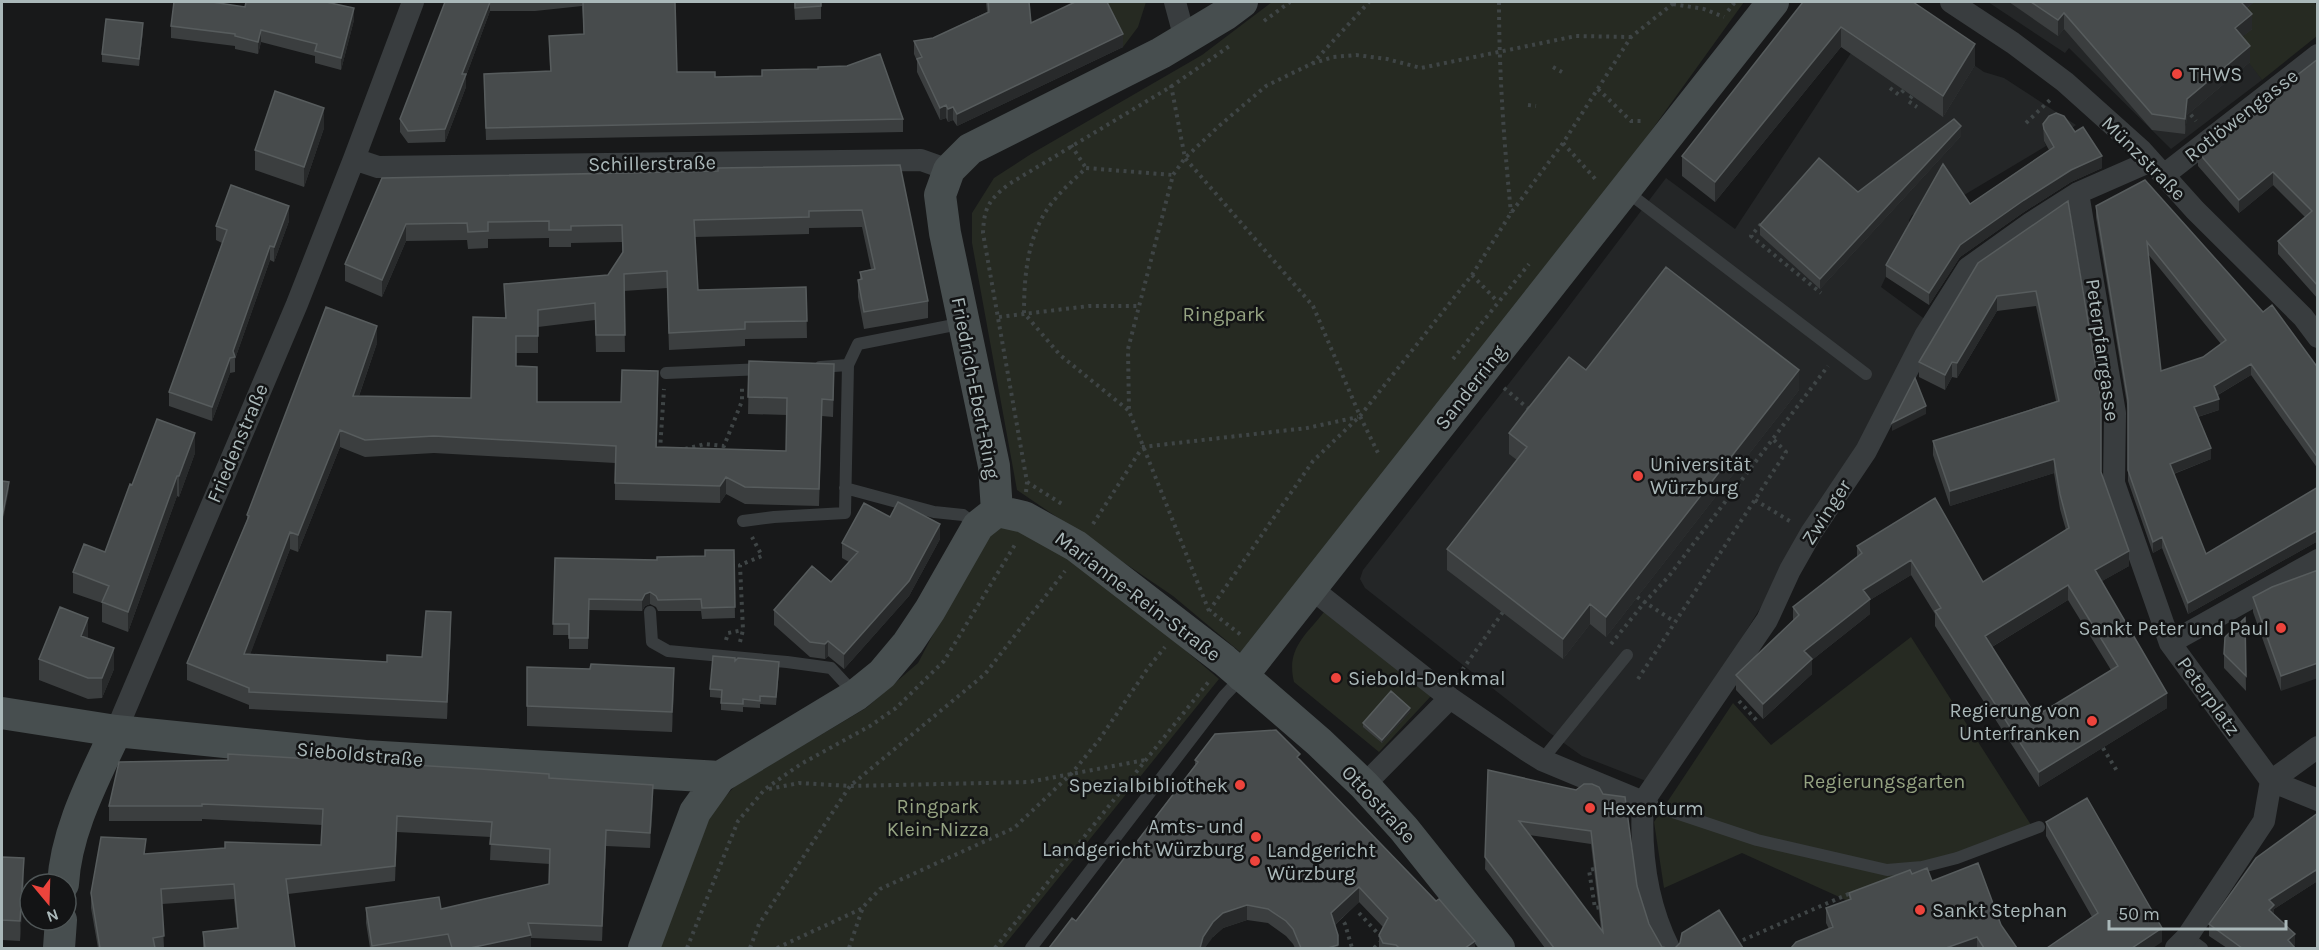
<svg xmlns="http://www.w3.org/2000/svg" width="2319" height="950" font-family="Karla,sans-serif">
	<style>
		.built { fill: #242627 }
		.green { fill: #262a22 }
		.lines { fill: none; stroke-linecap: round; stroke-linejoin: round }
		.path { stroke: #3f4546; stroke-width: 4; stroke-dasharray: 3 4.5; stroke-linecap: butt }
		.lane { stroke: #393d3f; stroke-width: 12 }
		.street { stroke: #393d3f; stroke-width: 22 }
		.secondary { stroke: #474e4f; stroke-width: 32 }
		.wall { fill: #3b3e3f; fill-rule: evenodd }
		.shaded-wall { fill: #282a2b }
		.building { fill: #474b4c; stroke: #575c5d; stroke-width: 1.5; fill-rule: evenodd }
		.poi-dot { fill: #ed443c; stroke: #131415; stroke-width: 2 }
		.labels { text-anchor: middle; stroke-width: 5; stroke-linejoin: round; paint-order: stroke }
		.poi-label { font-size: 20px; fill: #aab8b9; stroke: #131415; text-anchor: start }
		.street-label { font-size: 20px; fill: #aab8b9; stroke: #131415 }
		.park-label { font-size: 20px; fill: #95a382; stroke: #131415 }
	</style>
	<rect width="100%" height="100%" fill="#18191a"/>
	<!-- built -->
	<path class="built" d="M1988 2H2254L2226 25 2262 80 2171 149 2069 48 2065 53Z
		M1884 3 1984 72 2004 78 2076 125 2067 132 2044 141 2046 146 1929 216 1920 212 1912 215 1909 220V227L1881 287 1930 323 1804 537 1666 761 1646 781 1582 756 1547 731 1365 588 1360 579 1363 570 1557 322 1666 178 1735 229Z"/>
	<!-- green -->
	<path class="green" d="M1107 2H1146L1138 27 1123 47Z
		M1272 2H1744L1548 274 1258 667 1173 596 1017 490 972 243V213L994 178 1031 154 1202 55Z
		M2218 2H2314L2317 7V36L2262 80 2235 44 2251 29Z
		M999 509 1022 511 1219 679 1002 948H660L712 811 735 786 866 708 918 663Z
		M1324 612 1432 695 1379 752 1294 682C1286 649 1305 636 1324 612Z
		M1911 637 2035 831 1846 900 1742 853 1664 888 1654 822 1733 703 1771 745Z"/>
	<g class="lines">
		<!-- path -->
		<path class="path" d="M1499 2C1499 73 1504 143 1511 213
			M1673 4 1704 9 1724 17
			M1728 11 1735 2
			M1264 21 1290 2
			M1312 64 1369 2
			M1553 67 1562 72
			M1171 85 1185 158 1313 306 1360 416 1379 455
			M1890 88 1899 95 1904 90
			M1598 89 1631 121H1643
			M1912 96 1908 101 1917 107
			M1528 105 1536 106
			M2186 109 2196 121
			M2026 123 2051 99
			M1563 143 1598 182
			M1071 145 1086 168
			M1761 224 1751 236 1821 293
			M1472 275 1498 302
			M999 317 1089 306H1139
			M1453 359 1529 264
			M1504 388 1530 410
			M1128 410 1060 355 1024 313C1024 273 1028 229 1056 198 1065 187 1076 178 1086 168L1173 175
			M1142 447 1307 428 1358 417
			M685 449 705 444 724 446 742 401V385
			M660 450 664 389
			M1027 482 1062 504
			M1026 492 1027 482 983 233C984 207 989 200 1009 184L1172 86 1231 45
			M1755 500 1793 523
			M1093 524 1142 448
			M1637 597 1675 622
			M1209 611 1129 411 1128 349 1173 175 1185 158 1219 126 1266 86 1311 64 1333 57 1356 55 1387 59 1421 68 1576 36 1631 37
			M1209 611 1313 461 1360 416 1472 275 1511 213 1563 143 1631 37 1675 2
			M1214 614 1241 635
			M726 640 728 633 743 630
			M740 642 743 630 740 565 762 556 752 537
			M1611 644 1644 603 1669 576 1828 366
			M1458 676 1503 612
			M1638 679 1786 452 1773 439
			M1739 701 1759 723
			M2103 748 2117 771
			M769 789 799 783 850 786 1029 782 1145 760
			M1594 869 1589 870 1595 908 1601 907
			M1359 913 1383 939
			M1340 916 1345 924 1352 948
			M1736 943 1853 892
			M687 948 738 821 765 789 801 764 870 726 896 708 944 661 1016 543
			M750 948 759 924 850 786 985 674 1065 571
			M777 948 863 908
			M849 948 863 907 880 889 1014 828 1072 773 1099 740 1148 668 1165 647
			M995 948 1210 680
			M1374 948 1382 941"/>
		<!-- lane -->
		<path class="lane" d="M1626 191 1866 374
			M820 367 848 365 858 344 964 323
			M666 373 764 369
			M845 488 934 512 963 515 978 526
			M743 521 774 517 845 513 848 365
			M650 612 652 642 668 651 787 662 831 668 855 694
			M1542 760 1627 655
			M1643 802 1757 840 1887 870 1922 867 1957 858 2039 827
			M2187 937 2202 948
			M1031 948 1224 696 1242 677"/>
		<!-- street -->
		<path class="street" d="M1175 2 1185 39
			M1951 2 2013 43 2065 82 2142 151 2195 210 2303 317 2318 337
			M354 159 378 167 921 160 949 170
			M2164 175 2318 55
			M2078 193 2115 413 2114 483 2170 643 2271 781
			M1312 589 1450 698 1526 750 1542 760 1643 802
			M2170 643 2318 560
			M116 731 297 304 354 159 413 2
			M2271 781 2318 747
			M2271 781 2318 800
			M1364 785 1450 698
			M1669 948C1646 902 1640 853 1643 802L1767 620 1790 570 1811 533 1866 451 1925 336 1968 268 2031 223 2078 193 2151 161
			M2176 948 2187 937 2264 821 2271 781"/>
		<!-- secondary -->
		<path class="secondary" d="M997 511 994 466 945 233 940 195 949 170 970 149 1161 53 1226 14 1242 2
			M997 511 1024 517 1076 546 1224 660 1319 742 1364 785 1404 829 1499 948
			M1242 676 1773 2
			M2 713 116 731 365 756 720 777
			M63 884C66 830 94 779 116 731
			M59 948 61 920
			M644 948 695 812 720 777 856 695 882 674 908 643 930 610 978 526 997 511"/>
	</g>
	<!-- wall -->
	<path class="wall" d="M174 2H213L245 7 354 20 341 70 315 63V56L261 42 258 54 235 49V46L171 38V26Z
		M445 2H675L677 72 715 77 903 119V132L486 140 484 86 550 71 549 36 584 34 582 6 535 11H490L466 76V87L445 142 408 143 400 132V119Z
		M794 2H821V19L795 20Z
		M986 2H1029L1031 23 1123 47 957 126 953 120 948 122 946 118 940 120 917 72V61L914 54V41L933 38 987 12Z
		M1803 2 1975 65 1943 117 1841 47 1715 202 1682 176V156Z
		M2009 2H2254L2247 8 2252 29 2242 37 2250 62 2187 115 2185 134 2152 130 2064 29 2058 36Z
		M143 31 139 66 102 62V54Z
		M2318 59V299L2278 254V241L2305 217 2273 185 2239 213 2198 166V152Z
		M2043 124 2075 132 2102 168 2071 182 2024 212 1960 257 1929 305 1886 277V265L1970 204 2049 150 2044 141Z
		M324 128 304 187 255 170V150Z
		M1961 136 1820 289 1760 235V225L1858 192Z
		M900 165 928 301V318L864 329 858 297V280H860V272L871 269 862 227 809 228V234L695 237 698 290 806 287 807 338 745 339V346L669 350 667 288 624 291 625 352H596L595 320 538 327V353H516V366L537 402H621L658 388 657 447 786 451 787 415 748 414 749 361 834 381 833 417 822 416 819 506 745 504 726 494 720 503 615 500V463L434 453 365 457 340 447 298 552 290 549 250 654 387 662 422 657 451 629 447 719 249 709V705L187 680V663L247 520V515L377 343 359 396 471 398 505 318 504 284 608 275 622 253V242L571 243V247H549V238L488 239V248L468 249 467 240 406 241 382 297 345 281V264L382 178 718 171Z
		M2068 201 2101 472 2129 566 2102 581 2167 708 2039 787 1935 626V614L1911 575 1870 600V614L1812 660V674L1763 719 1736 690V675L1793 621V607L1857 557V546L1983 582 2066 530 2060 509 2054 473 1950 506 1933 455V441L2056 401 2036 306 1997 311 1957 378 1952 377 1945 390 1919 377V362ZM2068 600 2111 670 2036 716 1992 647Z
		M2096 206 2263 312 2318 368V469L2251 375 2218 395 2219 410 2198 417 2211 459 2174 474 2206 554 2318 487V541L2188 614 2162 548 2153 553 2128 481V410L2096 217ZM2148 254 2221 344 2203 357 2161 371Z
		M289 221 274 262 270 260 235 359V372L230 373 212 421 169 406V392L222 243 216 240V226Z
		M1586 370 1799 390 1606 637 1590 624 1563 659 1447 570V549L1517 460 1509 454V433Z
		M195 453 179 497 177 496 128 632 102 622V603L73 593V572L105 552 132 485Z
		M890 517 940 539 909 596 844 669 828 656 825 659 810 657 774 625V610L831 582 849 562 842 558V543Z
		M734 550 735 618 702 619 701 611H658L656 607 650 604 645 606 642 611 589 610 588 649H569V635H553L555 558 657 560 705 556Z
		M2318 570 2281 691 2253 612V597Z
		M2245 618 2246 691 2224 668V654Z
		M88 638 114 669 102 698 88 699 39 680V659Z
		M735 661 779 670 776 705 760 704V708L743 707V712L721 710V698L710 697V689Z
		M527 667 674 688 672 732 527 726Z
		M1410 712 1382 743 1363 727V723Z
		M1300 759 1475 948H1379V935L1383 927 1359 902 1335 925 1338 948H1295L1293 944 1286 936 1268 923 1247 920 1223 928 1213 937 1049 948 1076 921 1195 765V760Z
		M1488 770 1576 790 1662 947 1667 948H1545L1485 869ZM1529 835 1591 844 1601 929Z
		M549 778 653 800 650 848 606 846 602 941 531 938V948H370L366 923V908L441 909 549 884 550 864 490 860 491 837 397 832 395 881 288 894 295 948H203V932L237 928 234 899 162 904 164 948H98L91 908V893L146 854 321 845 322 825 202 819V821H109V806Z
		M2318 813V884L2316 882 2274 909V914L2295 946 2294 947 2295 948H2227L2209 936V924Z
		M2046 822 2162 942 2092 917 2046 836Z
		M2 857 24 878 20 941 2 940Z
		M1912 874 1932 881 2001 925 2017 948H1791L1829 929 1826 923V908L1849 900V893Z"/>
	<!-- shaded-wall -->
	<path class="shaded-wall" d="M490 2V11L466 76V87L445 142V129L462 74Z
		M2239 2H2254L2239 14Z
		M354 8V20L341 70V58Z
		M2064 13V29L2058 36V20Z
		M2252 14V29L2235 43V28Z
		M143 23V31L139 66V59Z
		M1841 27V47L1715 202V182Z
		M261 30V42L258 54V42Z
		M1123 34V47L957 126V114Z
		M1975 44V65L1943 117V96Z
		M2250 46V62L2187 115 2185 134V119L2187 99Z
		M946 105V118L940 120V108Z
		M953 107V120L948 122V109Z
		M324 108V128L304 187V167Z
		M1961 126V136L1820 289V279Z
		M2102 156V168L2071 182 2024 212 1960 257 1929 305V293L1960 245 2024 200 2071 170Z
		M2273 172V185L2239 213V200Z
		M289 206V221L274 262V247Z
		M406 224V241L382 297V280Z
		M270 246V260L235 359 233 351Z
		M1997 296V311L1957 378V363Z
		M377 326V343L353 413V396Z
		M230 358V373L212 421V407Z
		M1952 362V377L1945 390V375Z
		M2251 364V375L2214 397V386Z
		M1799 370V390L1606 637V617Z
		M2219 399V410L2194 418V407Z
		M1926 406V414L1892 431V423Z
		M340 430V447L298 552V535Z
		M195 433V453L179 497V476Z
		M2211 448V459L2170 475V464Z
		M2054 459V473L1950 506V491Z
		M177 476V496L128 632V612Z
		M726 477V494L720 503V486Z
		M9 482V490L2 526V518Z
		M940 524V539L909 596 844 669V654Z
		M2318 530V541L2188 614V603Z
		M290 532V549L244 671V654Z
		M2162 537V548L2153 553V542Z
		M2129 551V566L2095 585V570Z
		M1911 560V575L1870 600V614L1812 660V674L1763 719V704L1804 651 1863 590Z
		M2068 585V600L1985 651V636Z
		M650 592V604L645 606 642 611V600L645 594Z
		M1590 604V624L1563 659V639Z
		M451 612V629L447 719V702Z
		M88 618V638L81 636Z
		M828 641V656L825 659V644Z
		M114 648V669L102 698V678Z
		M2318 663V678L2281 691V676Z
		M674 668V688L672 732V712Z
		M2167 693V708L2039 787V772Z
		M1410 708V712L1382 743V740Z
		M653 785V800L650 848V833Z
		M397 816V832L395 881V866Z
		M606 830V846L602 941V926Z
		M24 858V878L20 941V921Z
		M2316 870V882L2274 909V918L2269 922V900Z
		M1359 887V902L1331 928V913Z
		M1247 905V920L1223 928 1213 937 1205 948H1200L1203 937 1213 922 1223 913Z
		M2162 928V942L2153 948H2132Z
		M2295 934V946L2292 948 2288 940Z
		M531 935V948H470Z
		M1338 935V948H1328Z
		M1977 937V948H1946Z
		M1475 941V948H1465Z"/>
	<!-- building -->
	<path class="building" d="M174 2H212L245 7 246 2H326L354 8 341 58 315 51 317 44 261 30 258 42 235 36V34L171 26Z
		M445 2H490L462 74H466L445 129 408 131 400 119Z
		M583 2H675L677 72H715V77L762 76V70L818 69V67L847 66 880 54 903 119 486 128 484 74 551 71 549 36 584 34Z
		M795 2H821V6L795 8Z
		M988 2H1029L1031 23 1075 2H1107L1123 34 957 114 953 107 948 109 946 105 940 108 917 59 922 57 914 41 933 38 989 12Z
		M1803 2H1913L1975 44 1943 96 1841 27 1715 182 1682 156Z
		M2031 2H2241L2252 14 2235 28 2250 46 2187 99 2185 119 2152 114 2064 13 2058 20Z
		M106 19 143 23 139 59 102 54Z
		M2318 59V286L2278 241 2312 211 2273 172 2239 200 2198 152Z
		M275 91 324 108 304 167 255 150Z
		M2056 113 2064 116 2075 132 2083 127 2102 156 2071 170 2024 200 1960 245 1929 293 1886 265 1943 164 1970 204 2054 147 2044 129 2043 124 2049 116Z
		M1954 119 1961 126 1820 279 1760 225 1819 158 1858 192Z
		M900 165 928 301 864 312 858 280 862 279 860 272 875 269 862 210 809 211V217L694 220 698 290 806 287 807 321 745 322V329L669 333 667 271 624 274 625 335H596L595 303 538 310V336H516V366L537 367V402H621L622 370 658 371 656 447 786 451 787 398 748 397 749 361 834 364 833 400 822 399 819 489 745 487 726 477 720 486 615 483 616 446 434 436 365 440 340 430 298 535 290 532 244 654 387 662V655L422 657 426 611 451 612 447 702 249 692V688L187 663 249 516 247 515 326 307 377 326 353 396 471 398 473 317 506 318 504 284 608 275 623 252 622 225 571 226V230H549V221L488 222V231L468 232 467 223 406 224 382 280 345 264 382 178 718 171V168Z
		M2145 180 2263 312 2272 305 2318 368V458L2251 364 2214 386 2219 399 2194 407 2211 448 2170 464 2206 554 2318 487V530L2188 603 2162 537 2153 542 2128 470V400L2096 206ZM2147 242 2226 340 2203 357 2161 371Z
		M231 185 289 206 274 247 270 246 233 351 235 357 230 358 212 407 169 392 227 230 216 226Z
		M2068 201 2101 399V472L2129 551 2095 570 2167 693 2039 772 1935 611 1941 608 1911 560 1863 590 1870 599 1804 651 1812 659 1763 704 1736 675 1799 615 1793 607 1862 553 1857 546 1935 498 1983 582 2069 528 2060 494 2054 459 1950 491 1933 441 2059 401 2036 291 1997 296 1957 363 1952 362 1945 375 1919 362 1978 263ZM2068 585 2118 666 2036 716 1985 636Z
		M1666 267 1799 370 1606 617 1590 604 1563 639 1447 549 1527 447 1509 433 1526 411 1569 357 1586 370Z
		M1915 378 1926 406 1892 423Z
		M157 419 195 433 179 476H177L128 612 102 602 109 586 73 572 84 544 105 552 130 484 132 485Z
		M2 481 9 482 2 518Z
		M898 502 940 524 909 581 844 654 828 641 825 644 810 642 774 610 812 566 831 582 858 552 842 543 864 503 890 517Z
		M705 550H734L735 607 702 608 701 599 658 600 656 596 650 592 645 594 642 600 589 599 588 638H569V624H553L555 558 657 560V557L705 556Z
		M2318 570V663L2281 676 2253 597 2272 587Z
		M60 607 88 618 81 636 114 648 102 678H88L39 659Z
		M2245 618 2246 676 2224 654 2225 637Z
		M713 656 735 658V661L738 658 779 662 776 697 760 696V701L743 699V704L721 703 722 690 710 689Z
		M591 664 674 668 672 712 527 706V667L590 669Z
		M1391 691 1410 708 1382 740 1363 723Z
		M1276 730 1300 754 1297 757 1436 901 1439 899 1475 941 1465 948H1399L1396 945 1383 943 1379 935 1388 918 1359 887 1331 913 1338 935V945L1328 948H1301L1293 929 1286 921 1268 909 1247 905 1223 913 1213 922 1203 937 1200 948H1049L1072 918 1076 921 1198 762 1195 760 1215 734Z
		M228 754 480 769 549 774V778L653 785 650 833 606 830 602 926 528 923 531 935 470 948H452L448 934 372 946 366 908 439 897 441 909 549 884 550 849 490 844 492 822 397 816 395 866 286 879 295 948H205L203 932 238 928 234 884 161 889 164 936 153 938 155 948H100L91 893 101 837 146 839 144 854 225 848V842L321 845 323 809 202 804V806H109L119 762 228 760Z
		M1488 770 1576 790 1584 784H1592L1599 787 1603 794 1625 797 1637 886 1649 924 1662 947 1667 948H1554L1485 857ZM1519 821 1591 831 1603 932 1570 888Z
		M2087 798 2162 928 2132 948H2047L2098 913 2046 822Z
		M2318 813V872L2316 870 2269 900 2274 905 2269 910 2295 934 2288 940 2295 948H2242L2209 924 2256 858Z
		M2 857 24 858 20 921 2 920Z
		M1978 863 2001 925 2017 948H1984L1977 937 1946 948H1791L1796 942 1833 927 1826 908 1851 899 1849 893 1910 870 1912 874 1927 868 1932 881Z
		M1719 910 1743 948H1671H1675L1680 943 1682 933Z"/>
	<!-- markers -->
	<g class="poi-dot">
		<circle cx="2177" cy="74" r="6"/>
		<circle cx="1638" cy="476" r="6"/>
		<circle cx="2281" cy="628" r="6"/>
		<circle cx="1336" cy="678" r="6"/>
		<circle cx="2092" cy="721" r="6"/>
		<circle cx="1240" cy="785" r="6"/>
		<circle cx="1590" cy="808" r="6"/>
		<circle cx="1256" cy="837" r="6"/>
		<circle cx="1255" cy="861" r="6"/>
		<circle cx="1920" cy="910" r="6"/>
	</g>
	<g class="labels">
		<!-- poi labels -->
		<g class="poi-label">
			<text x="2189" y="81">THWS</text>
			<text x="1650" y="471">Universität<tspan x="1650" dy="23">Würzburg</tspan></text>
			<text x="2269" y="635" text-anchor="end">Sankt Peter und Paul</text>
			<text x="1348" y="685">Siebold-Denkmal</text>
			<text x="2080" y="717" text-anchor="end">Regierung von<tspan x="2080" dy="23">Unterfranken</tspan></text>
			<text x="1228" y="792" text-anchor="end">Spezialbibliothek</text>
			<text x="1602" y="815">Hexenturm</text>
			<text x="1244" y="833" text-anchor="end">Amts- und<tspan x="1244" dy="23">Landgericht Würzburg</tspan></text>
			<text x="1267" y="857">Landgericht<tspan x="1267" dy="23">Würzburg</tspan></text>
			<text x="1932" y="917">Sankt Stephan</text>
		</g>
		<!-- street labels -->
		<g class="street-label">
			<text transform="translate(2241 115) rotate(-38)" y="7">Rotlöwengasse</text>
			<text transform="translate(2144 158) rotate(45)" y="7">Münzstraße</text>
			<text transform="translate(652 163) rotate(-1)" y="7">Schillerstraße</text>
			<text transform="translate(2103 350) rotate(82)" y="7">Peterpfarrgasse</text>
			<text transform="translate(1470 387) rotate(-52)" y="7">Sanderring</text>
			<text transform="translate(976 388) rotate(79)" y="7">Friedrich-Ebert-Ring</text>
			<text transform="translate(237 443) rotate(-67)" y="7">Friedenstraße</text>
			<text transform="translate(1826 512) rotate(-57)" y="7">Zwinger</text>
			<text transform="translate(1138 596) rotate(37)" y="7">Marianne-Rein-Straße</text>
			<text transform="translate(2209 696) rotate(54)" y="7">Peterplatz</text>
			<text transform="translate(360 754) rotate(5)" y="7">Sieboldstraße</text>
			<text transform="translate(1379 804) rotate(47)" y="7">Ottostraße</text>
		</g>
		<!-- park labels -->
		<g class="park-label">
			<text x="1224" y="321">Ringpark</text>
			<text x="1884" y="788">Regierungsgarten</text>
			<text x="938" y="813">Ringpark<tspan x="938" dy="23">Klein-Nizza</tspan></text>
		</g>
	</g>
	<!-- border -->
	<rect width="2319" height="950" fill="none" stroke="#aab8b9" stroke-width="6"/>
	<!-- north arrow -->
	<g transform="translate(48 902) rotate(161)"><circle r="28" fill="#131415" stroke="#4f5657" stroke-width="1.5"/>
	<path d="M0-4.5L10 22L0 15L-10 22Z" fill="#ed443c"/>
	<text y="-9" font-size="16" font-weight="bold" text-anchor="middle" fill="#aab8b9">N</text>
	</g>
	<!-- scale -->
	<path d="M2109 920v9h177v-9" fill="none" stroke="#aab8b9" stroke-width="3"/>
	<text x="2118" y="920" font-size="18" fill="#aab8b9" stroke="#131415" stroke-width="4.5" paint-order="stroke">50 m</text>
</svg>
